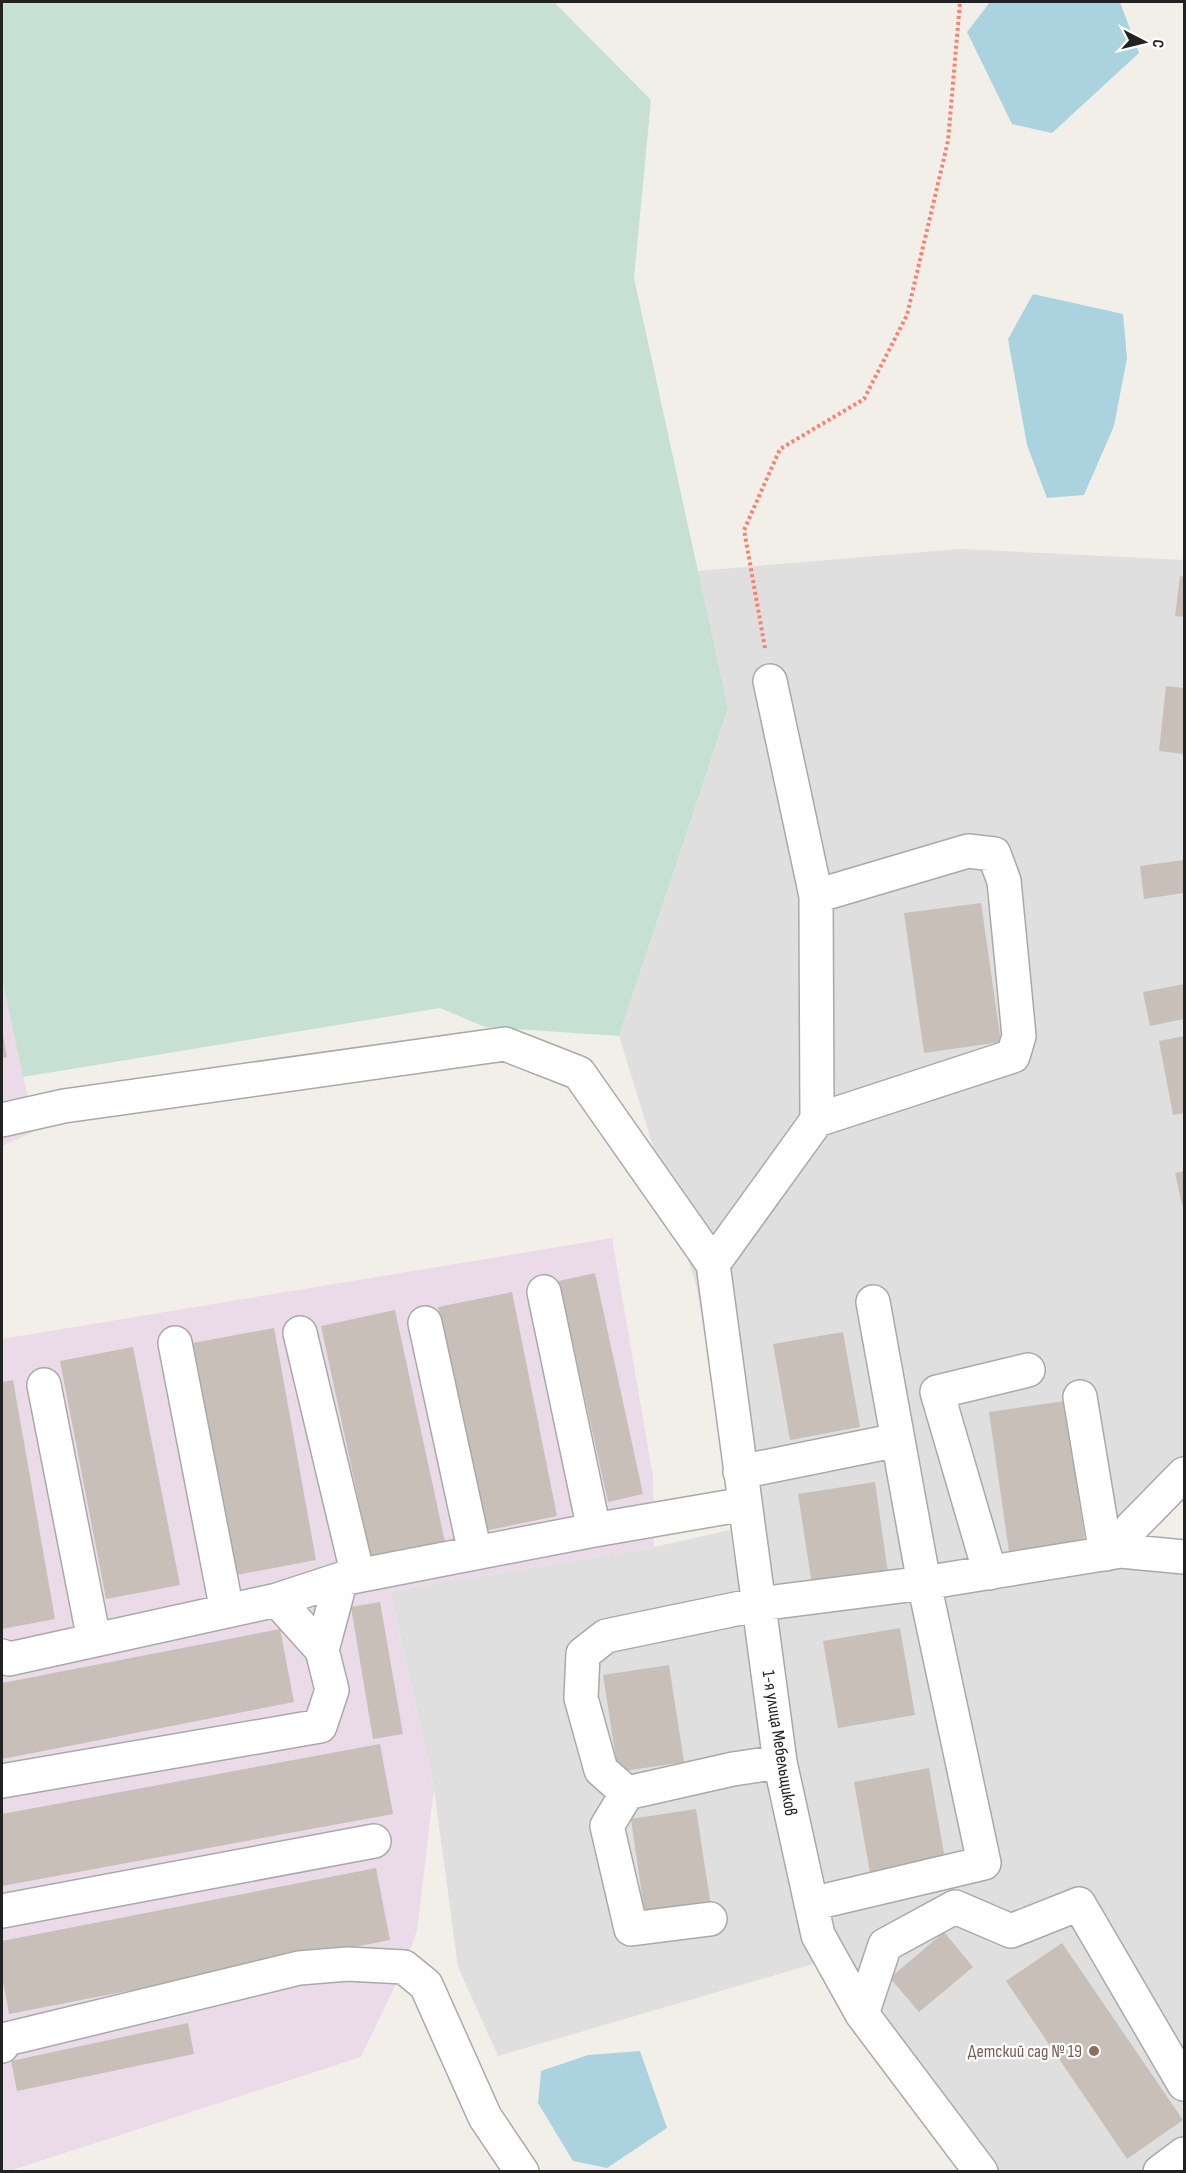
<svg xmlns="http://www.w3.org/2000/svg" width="1186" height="2173" font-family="'Sofia Sans Condensed',sans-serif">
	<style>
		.residential { fill: #e0dfdf }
		.industrial { fill: #ebdbe8 }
		.wetland { fill: #c6e0d4 }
		.water { fill: #aad3df }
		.building { fill: #c7bfb8 }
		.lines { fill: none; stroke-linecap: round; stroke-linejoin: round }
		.minor-casing { stroke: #a9a9a9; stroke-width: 36 }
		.path { stroke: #fa8072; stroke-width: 4; stroke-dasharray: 3 3; stroke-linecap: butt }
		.minor { stroke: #fff; stroke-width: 33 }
		.education-dot { fill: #8d6e63; stroke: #fff; stroke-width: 2 }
		.labels { text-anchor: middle; stroke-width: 4.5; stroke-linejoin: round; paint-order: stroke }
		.street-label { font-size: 18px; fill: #222; stroke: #fff }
		.education-label { font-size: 18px; fill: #785e54; stroke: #fff; text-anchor: end }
	</style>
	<rect width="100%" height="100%" fill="#f2efe9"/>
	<!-- residential -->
	<path class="residential" d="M960 549 1184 560V1466L1117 1547 751 1606 736 1504 696 1285 619 1036 728 710 697 571Z
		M730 1530 744 1618 820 1962 498 2056 458 1967 434 1789 390 1591 654 1547Z
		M1121 1557 1184 1562V2171H977L822 1933 754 1615Z"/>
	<!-- industrial -->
	<path class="industrial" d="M2 978 35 1131 2 1146Z
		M612 1238 653 1477 654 1547 390 1591 434 1789 417 1930 404 1967 361 2057 9 2171 2 2172V1339Z"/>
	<!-- wetland -->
	<path class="wetland" d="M2 2H554L651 100 634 278 728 709 619 1036 485 1027 440 1008 23 1077 2 978Z"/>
	<!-- water -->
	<path class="water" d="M990 2H1120L1139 53 1052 133 1012 124 967 32Z
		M1033 294 1123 314 1127 358 1114 426 1084 495 1047 498 1027 445 1008 339Z
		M640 2051 667 2128 607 2168 573 2161 538 2103 541 2071 588 2055Z"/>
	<!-- building -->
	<path class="building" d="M1180 576 1184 577V617L1175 616Z
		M1166 686 1184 688V754L1159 751Z
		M1184 860V893L1144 899 1140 866Z
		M981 903 1001 1042 924 1053 904 913Z
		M1184 984V1019L1150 1026 1143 992Z
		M3 1035 7 1057 2 1058V1036Z
		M1184 1036V1113L1173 1115 1159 1041Z
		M1184 1171V1205H1182L1175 1173Z
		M595 1273 643 1494 608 1502 559 1281Z
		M512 1292 557 1516 484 1531 438 1307Z
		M395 1310 445 1542 371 1558 321 1326Z
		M274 1328 316 1560 236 1575 193 1343Z
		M843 1332 860 1427 790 1440 773 1344Z
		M133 1347 180 1585 106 1599 60 1361Z
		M13 1380 55 1619 2 1629V1382Z
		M1065 1401 1085 1541 1009 1552 989 1412Z
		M875 1482 888 1573 812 1585 798 1494Z
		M380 1602 403 1734 373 1739 351 1607Z
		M900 1628 915 1715 838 1728 823 1641Z
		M280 1629 294 1702 2 1759V1683Z
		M669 1665 684 1762 618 1772 603 1675Z
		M380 1744 393 1814 2 1886V1814Z
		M929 1768 945 1859 870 1873 854 1782Z
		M696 1809 711 1906 645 1916 631 1819Z
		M376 1868 390 1940 9 2014 2 1976V1941Z
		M944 1932 973 1967 919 2012 890 1978Z
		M1062 1943 1183 2120 1127 2159 1006 1981Z
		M188 2023 194 2054 17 2091 11 2061Z"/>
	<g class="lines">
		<!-- minor casing -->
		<g class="minor-casing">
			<path id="minor" d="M770 681 816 896 817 1120
				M2 1120 64 1106 505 1044 579 1073 713 1264 780 1762 818 1935 862 2014 981 2172
				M713 1264 817 1120 1013 1056 1019 1036 1004 881 994 854 968 851 816 896
				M544 1292 594 1530
				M873 1302 898 1440
				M425 1323 475 1553
				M300 1333 358 1576
				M175 1343 227 1611
				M44 1385 94 1640
				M1080 1397 1106 1554
				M740 1472 898 1440 924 1583 984 1863 811 1904
				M1121 1551 1184 1557
				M990 1573 937 1392 1028 1370
				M322 1650 341 1579
				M2 1656 9 1659 277 1600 341 1579 594 1530 745 1504
				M780 1762 733 1769 627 1793 601 1770 581 1698 583 1654 606 1636 760 1604 924 1583 1121 1551 1132 1527 1184 1474
				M2 1781 320 1726 332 1690 322 1650 277 1600
				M627 1793 607 1826 631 1929 710 1919
				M2 1911 374 1841
				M862 2014 885 1945 955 1907 1011 1931 1079 1904 1184 2084
				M2 2046 7 2039 299 1968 348 1964 404 1967 426 1985 485 2117 522 2172
				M1160 2172 1184 2154"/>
		</g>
		<!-- path -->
		<path class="path" d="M765 648 744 530 780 449 864 399 907 315 948 141 960 2"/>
		<!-- minor -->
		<use href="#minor" class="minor"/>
	</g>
	<!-- markers -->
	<circle class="education-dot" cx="1094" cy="2051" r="6"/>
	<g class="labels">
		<!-- street labels -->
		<g class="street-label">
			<text transform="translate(780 1743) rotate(81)" y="6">1-я улица Мебельщиков</text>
		</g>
		<!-- education labels -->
		<g class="education-label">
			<text x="1082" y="2057">Детский сад № 19</text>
		</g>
	</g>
	<!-- border -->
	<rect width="1186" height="2173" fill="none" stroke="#222222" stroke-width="6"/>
	<!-- north arrow -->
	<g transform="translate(1144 42) rotate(97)" stroke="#ffffff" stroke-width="4.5" paint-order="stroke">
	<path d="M0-4.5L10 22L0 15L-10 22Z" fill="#222222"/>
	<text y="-9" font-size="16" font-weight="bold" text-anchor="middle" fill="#222222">С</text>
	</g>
</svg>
